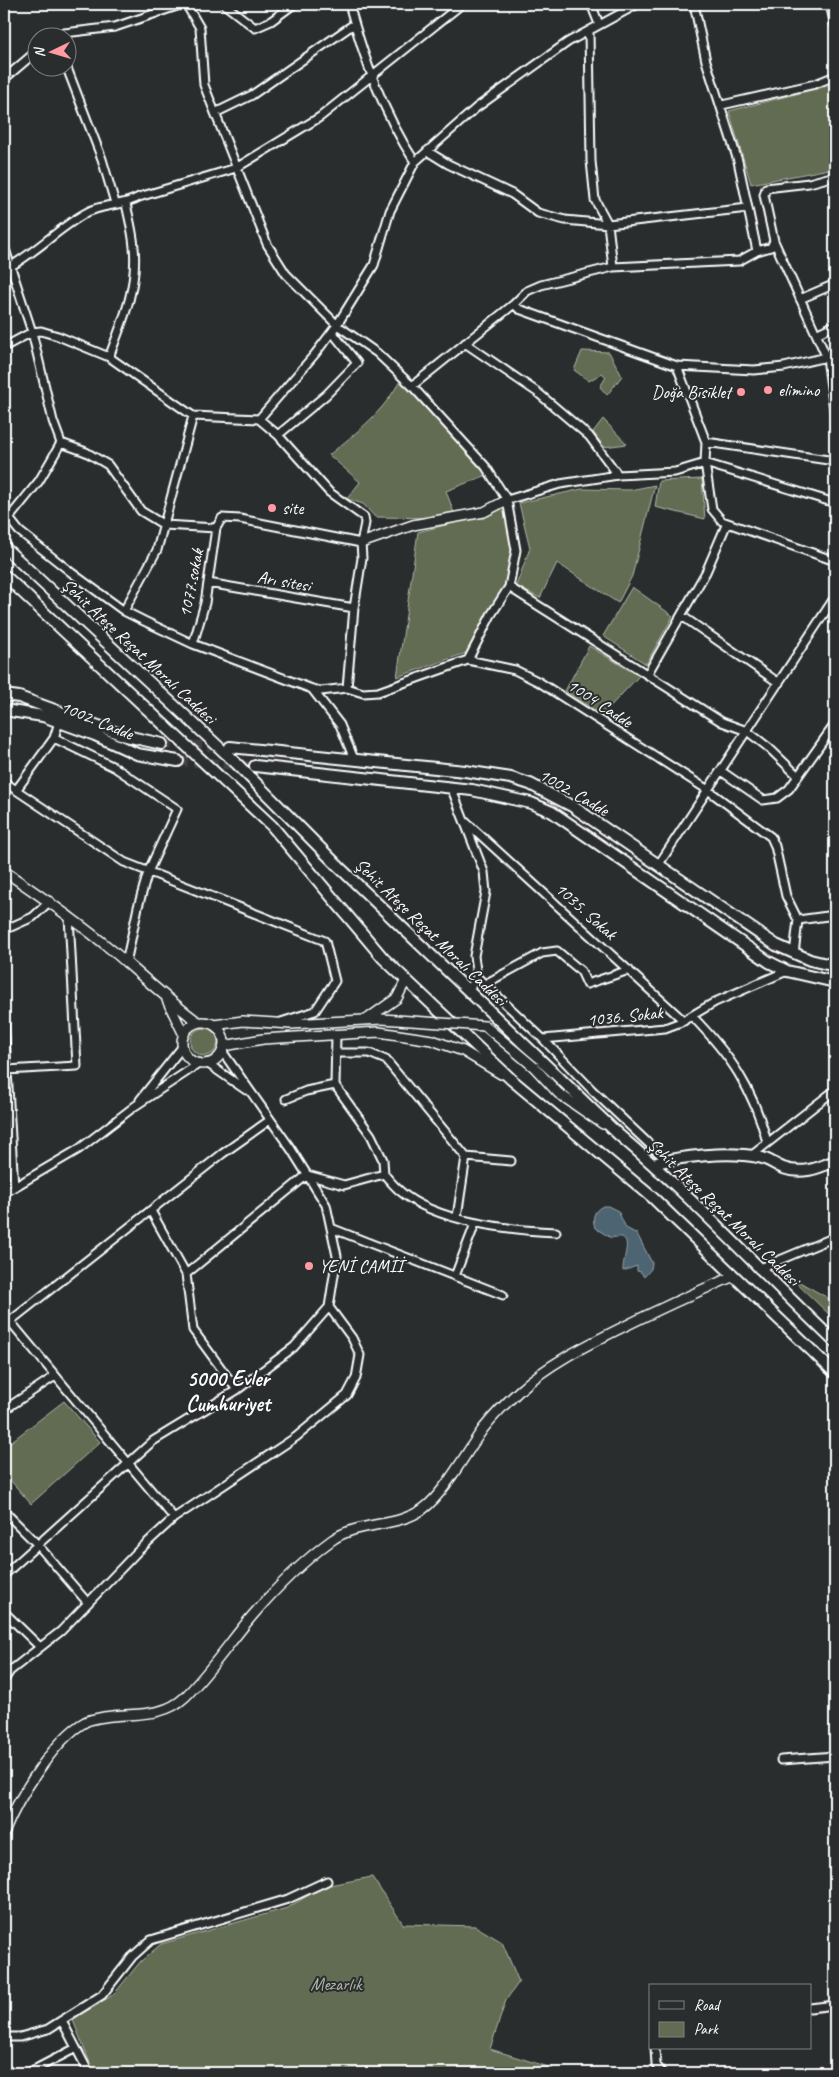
<svg xmlns="http://www.w3.org/2000/svg" width="839" height="2077" font-family="Caveat,sans-serif">
	<style>
		.green { fill: #626c53; stroke: #b0b6a9 }
		.water { fill: #4d6572; stroke: #94a3aa }
		.lines { fill: none; stroke-linecap: round; stroke-linejoin: round }
		.secondary-tunnel { stroke: #3f4243; stroke-width: 10; stroke-dasharray: 10 5; stroke-linecap: butt }
		.minor-casing { stroke: #fff; stroke-width: 11 }
		.tertiary-casing { stroke: #fff; stroke-width: 12 }
		.secondary-casing { stroke: #fff; stroke-width: 14 }
		.minor { stroke: #2a2d2e; stroke-width: 7 }
		.tertiary { stroke: #2a2d2e; stroke-width: 9 }
		.secondary { stroke: #2a2d2e; stroke-width: 10 }
		.tertiary-bridge-casing { stroke: #fff; stroke-width: 12; stroke-linecap: butt }
		.tertiary-bridge { stroke: #2a2d2e; stroke-width: 9 }
		.poi-dot { fill: #ff9aa2; stroke: #2a2d2e; stroke-width: 2 }
		.labels { text-anchor: middle; stroke-width: 4; stroke-linejoin: round; paint-order: stroke }
		.poi-label { font-size: 18px; fill: #fff; stroke: #2a2d2e; text-anchor: start }
		.street-label { font-size: 18px; fill: #fff; stroke: #2a2d2e }
		.park-label { font-size: 18px; fill: #b0b6a9; stroke: #2a2d2e }
		.district-label { font-size: 22px; font-weight: bold; fill: #fff; stroke: #2a2d2e }
	</style>
	<rect width="100%" height="100%" fill="#2a2d2e"/>
	<filter id="ink" filterUnits="userSpaceOnUse"><feTurbulence type="fractalNoise" baseFrequency=".02" numOctaves="2"/><feDisplacementMap in="SourceGraphic" scale="10" xChannelSelector="R" yChannelSelector="G"/><feConvolveMatrix kernelMatrix="1 2 1 2 8 2 1 2 1" color-interpolation-filters="sRGB"/></filter>
	<g filter="url(#ink)">
		<!-- green -->
		<path class="green" d="M835 84V168L751 184 729 111Z
			M582 351 609 352 622 376 607 395 600 387 606 377 602 373 589 381 574 370Z
			M401 379 444 424 487 475 446 491 454 513 438 518 375 517 363 504 347 499 360 482 329 455C359 430 382 414 401 379Z
			M603 419 627 444 604 447 593 432Z
			M702 479 705 519 655 507 659 481Z
			M655 485 632 576 618 603 557 563 540 598 516 586 530 548 519 503 582 489 630 490Z
			M504 506 512 552 507 580 466 653 397 677 418 532 485 515Z
			M632 587 673 616 646 664 603 636Z
			M589 646 639 676 602 715 565 691Z
			M190 1042a14 14 0 1 1 28 0a14 14 0 1 1-28 0Z
			M789 1276 835 1302V1320Z
			M64 1401 100 1442 31 1504 4 1473V1447Z
			M372 1877 403 1924 475 1926 502 1942 519 1982 506 2000 490 2049 552 2068 555 2073H94L72 2018 94 2007 114 1994 140 1962 161 1944 287 1908 324 1886Z"/>
		<!-- water -->
		<path class="water" d="M603 1206H608L618 1211 626 1228 637 1234 652 1263 651 1269 644 1277 641 1272 637 1271V1266L623 1271C622 1257 637 1231 611 1238L595 1228C592 1218 593 1211 603 1206Z"/>
		<g class="lines">
			<!-- secondary-tunnel -->
			<path class="secondary-tunnel" d="M162 744 224 747
				M178 761 255 766"/>
			<!-- minor casing -->
			<g class="minor-casing">
				<path id="minor" d="M224 4 255 28 271 21 294 4
					M349 4C364 59 383 113 415 162
					M591 4 599 24
					M694 4 706 61 738 161 757 251
					M830 4 835 26
					M589 31 591 161 595 200 608 224 613 267
					M52 38 56 34 115 27 183 4
					M67 68 102 159 115 203
					M4 79 38 50
					M722 105 815 84 835 76
					M215 113 252 95 354 24
					M427 151 448 164 512 194 538 213 565 220 608 224 748 208
					M774 241 827 358 835 417
					M4 246 32 332 53 421 61 443
					M4 270C32 256 56 230 84 214 101 203 122 207 139 197L236 168 320 117 462 4
					M800 299 835 284
					M514 304 519 309 677 366 754 370 784 367 835 355
					M816 334 835 325
					M465 343 537 392 589 436 618 475
					M4 347 32 332 41 331 58 336 109 357 193 416 259 419 278 435 329 492 364 517 365 523 361 543 362 558 354 608 347 688
					M109 357C123 321 138 286 134 247 133 233 129 218 126 204
					M677 366 706 442 705 463 712 509 722 521 835 561
					M412 386 514 304 527 291 541 285 613 267 739 261 757 251 771 247 774 241 764 195 766 188 809 183 835 176
					M259 419 315 354 337 325 374 265 390 211 415 162 476 108 568 42 638 4
					M278 435 326 395 357 363 332 332
					M706 442 835 461
					M61 443 86 452 108 465 141 511 164 525 216 528
					M507 500 560 484 618 475 675 472 705 463 835 503
					M4 512 19 531 72 573 124 611 144 621 193 644 312 689 321 691 347 688 363 693 378 692 468 660 491 615 509 587 516 550 507 500 486 467 412 386 377 353 337 325 286 274 267 244 204 85 200 28 186 4
					M4 520 10 517 39 481 61 443
					M208 583 354 608
					M509 587 722 722 747 731 769 748 798 776
					M124 611 157 550 193 416
					M682 616 779 683
					M193 644 205 603 216 528 222 518 240 519 361 543
					M468 660 515 670 539 682 708 790 771 837 775 846 786 896 798 920 794 954
					M648 673 706 572 727 523
					M312 689 340 725 354 759
					M54 738 114 767 177 809 148 872 138 907 126 963
					M721 771 763 800 777 798 789 789 835 724
					M4 782 124 862 325 941 335 981 315 1011 281 1022
					M451 787 484 872 486 892 474 956 477 977 468 991
					M17 789 54 738 59 722
					M467 823 684 1021
					M659 864 835 597
					M798 920 835 915
					M4 930 33 917 50 901
					M477 977 543 1039 592 1090 666 1160
					M485 984 542 953 557 951 581 971 587 984 629 970
					M692 1016C730 1055 753 1088 767 1142
					M4 1020 14 1187
					M336 1035 335 1085 371 1135 383 1160 384 1174
					M543 1039 665 1028 681 1022 715 1002 787 971
					M335 1053H369L386 1060 466 1157 457 1217
					M207 1063 246 1090
					M6 1070 77 1066 69 916
					M286 1099 306 1091 335 1085
					M140 1100 183 1046
					M751 1156 835 1090
					M466 1157 511 1161
					M4 1193 79 1149 135 1106 200 1063
					M151 1211 186 1274 193 1330 237 1390
					M331 1228 503 1295
					M758 1269 835 1237
					M186 1274 307 1175 344 1185 384 1174C389 1180 394 1186 400 1191 435 1222 511 1230 556 1232
					M455 1276 475 1224
					M4 1314 174 1518
					M4 1326 222 1154 270 1120
					M4 1410 55 1376
					M4 1511 37 1544 88 1603
					M4 1575 153 1441 237 1390 294 1347 329 1307 337 1256 326 1205 291 1149 222 1051
					M4 1612 40 1647
					M4 1680 10 1671 61 1631 137 1552 174 1518 296 1437 347 1395 356 1378 360 1355 352 1338 329 1307
					M781 1760 835 1756
					M810 2008 835 2005
					M62 2021 89 2073
					M4 2037H20L48 2029 102 1995 132 1957 151 1940 288 1899 327 1881
					M655 2048 656 2065 662 2073
					M28 2073 76 2048"/>
			</g>
			<!-- tertiary casing -->
			<g class="tertiary-casing">
				<path id="tertiary" d="M361 543 413 525 484 512 507 500
					M4 871C41 896 78 922 113 951 141 975 168 1000 198 1022
					M167 1000 184 1035
					M366 1020 397 998 406 980
					M182 1043a21 21 0 1 1 42 0a21 21 0 1 1-42 0Z
					M214 1025 243 1021 291 1024 382 1019
					M224 1046 263 1039 379 1032 432 1040 463 1051 501 1074
					M534 1067 558 1093 603 1124
					M4 1833C17 1800 54 1739 85 1722 90 1719 98 1718 104 1717 133 1712 162 1719 185 1697 210 1672 230 1642 252 1616 276 1588 303 1561 332 1540 359 1521 396 1528 423 1509 444 1494 467 1451 483 1429 493 1416 507 1402 519 1391 547 1365 583 1347 617 1330 655 1311 694 1293 734 1276"/>
			</g>
			<!-- secondary casing -->
			<g class="secondary-casing">
				<path id="secondary" d="M4 547 237 764 339 867 619 1135C695 1199 763 1274 835 1342
					M4 575 272 826 383 958 512 1080 652 1197 835 1373
					M4 695 19 697 126 736 162 744
					M4 710 43 716 95 735 137 754 178 761
					M230 747 465 771 511 778 530 784 572 806 776 945 810 960 835 966
					M255 766 472 790 531 803 552 812 769 962 787 971 835 982
					M653 1164C681 1156 729 1151 758 1157 767 1158 774 1164 783 1168 802 1175 818 1168 835 1161"/>
			</g>
			<!-- minor -->
			<use href="#minor" class="minor"/>
			<!-- tertiary -->
			<use href="#tertiary" class="tertiary"/>
			<!-- secondary -->
			<use href="#secondary" class="secondary"/>
			<!-- tertiary-bridge casing -->
			<g class="tertiary-bridge-casing">
				<path id="tertiary-bridge" d="M382 1019 485 1026 534 1067"/>
			</g>
			<!-- tertiary-bridge -->
			<use href="#tertiary-bridge" class="tertiary-bridge"/>
		</g>
	</g>
	<!-- markers -->
	<g class="poi-dot">
		<circle cx="768" cy="390" r="5"/>
		<circle cx="741" cy="392" r="5"/>
		<circle cx="272" cy="508" r="5"/>
		<circle cx="309" cy="1266" r="5"/>
	</g>
	<g class="labels">
		<!-- poi labels -->
		<g class="poi-label">
			<text x="778" y="396">elimino</text>
			<text x="731" y="398" text-anchor="end">Doğa Bīsīklet</text>
			<text x="282" y="514">site</text>
			<text x="319" y="1272">YENİ CAMİİ</text>
		</g>
		<!-- street labels -->
		<g class="street-label">
			<text transform="translate(284 581) rotate(10)" y="6">Arı sitesi</text>
			<text transform="translate(191 583) rotate(-79)" y="6">1077.sokak</text>
			<text transform="translate(139 651) rotate(43)" y="6">Şehit Ateşe Reşat Moralı Caddesi</text>
			<text transform="translate(600 703) rotate(33)" y="6">1004 Cadde</text>
			<text transform="translate(97 720) rotate(22)" y="6">1002. Cadde</text>
			<text transform="translate(574 792) rotate(30)" y="6">1002. Cadde</text>
			<text transform="translate(586 911) rotate(42)" y="6">1035. Sokak</text>
			<text transform="translate(431 932) rotate(44)" y="6">Şehit Ateşe Reşat Moralı Caddesi</text>
			<text transform="translate(625 1016) rotate(-6)" y="6">1036. Sokak</text>
			<text transform="translate(724 1212) rotate(44)" y="6">Şehit Ateşe Reşat Moralı Caddesi</text>
		</g>
		<!-- park labels -->
		<g class="park-label">
			<text x="336" y="1990">Mezarlık</text>
		</g>
		<!-- district labels -->
		<g class="district-label">
			<text x="228" y="1386">5000 Evler<tspan x="228" dy="25">Cumhuriyet</tspan></text>
		</g>
	</g>
	<!-- margin -->
	<rect width="839" height="2077" fill="none" stroke="#2a2d2e" stroke-width="20"/>
	<rect x="10" y="10" width="819" height="2057" fill="none" stroke="#fff" stroke-width="2" filter="url(#ink)"/>
	<!-- legend -->
	<rect x="649" y="1984" width="162" height="65" fill="#2a2d2e" stroke="#7f8182"/>
	<rect x="659" y="2001" width="25" height="8" fill="#2a2d2e" stroke="#7f8182"/>
	<text x="694" y="2010" font-size="15" fill="#ffffff">Road</text>
	<rect x="659" y="2022" width="25" height="15" fill="#626c53" stroke="#7f8182"/>
	<text x="694" y="2034" font-size="15" fill="#ffffff">Park</text>
	<!-- north arrow -->
	<g transform="translate(52 52) rotate(265)"><circle r="24" fill="#2a2d2e" stroke="#7f8182"/>
	<path d="M0-4L9 19L0 12L-9 19Z" fill="#ff9aa2"/>
	<text y="-8" font-size="14" font-weight="bold" text-anchor="middle" fill="#ffffff">N</text>
	</g>
</svg>
